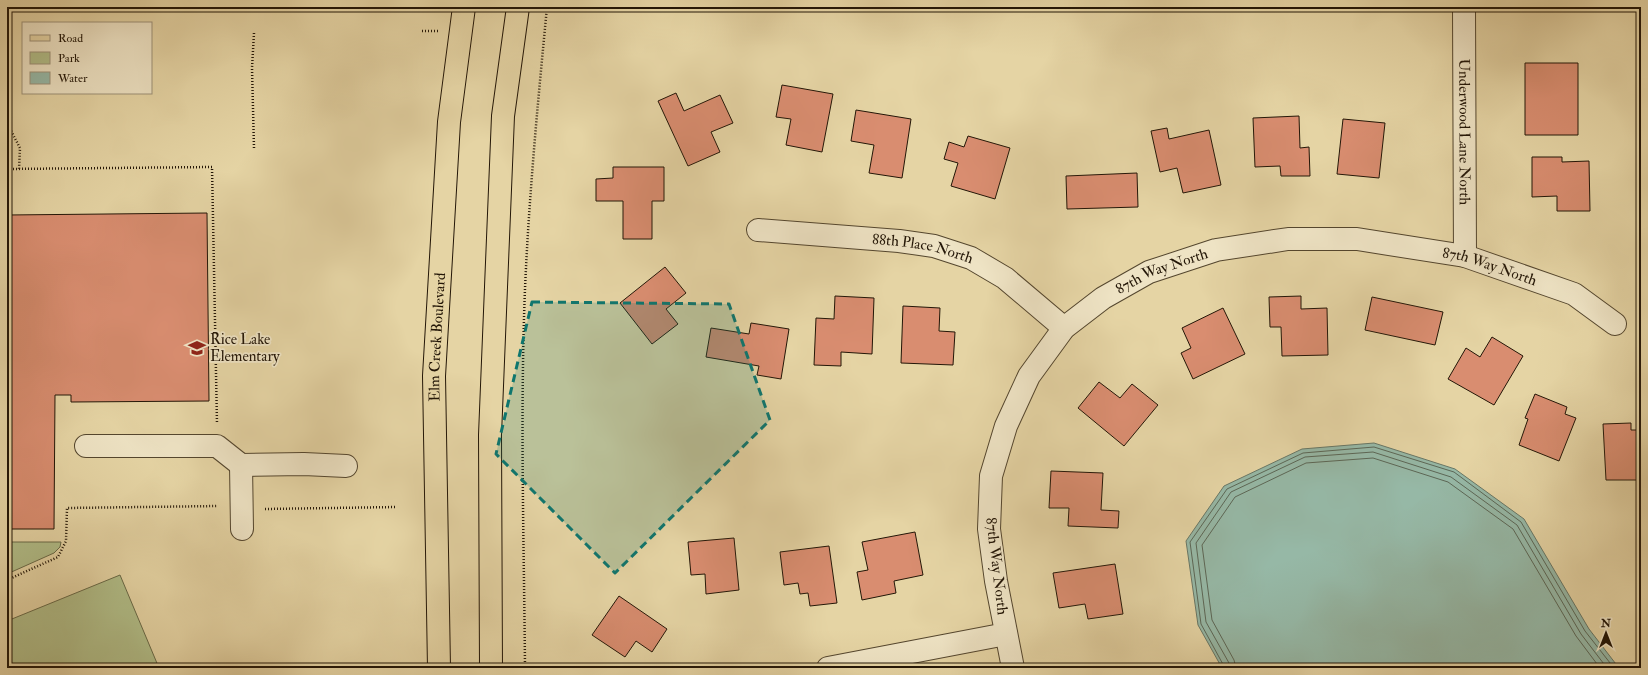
<svg xmlns="http://www.w3.org/2000/svg" width="1648" height="675" font-family="'IM FELL Double Pica',serif">
	<style>
		.green { fill: #b1bd88; stroke: #6a6a48 }
		.water { fill: #96b8a6; stroke: #687766 }
		.lines { fill: none; stroke-linecap: round; stroke-linejoin: round }
		.shore { stroke: #5c6756; stroke-width: 1 }
		.building { fill: #d98d70; stroke: #231607 }
		.minor-casing { stroke: #54462e; stroke-width: 24 }
		.major-casing { stroke: #231607; stroke-width: 24 }
		.path { stroke: #231607; stroke-width: 2.5; stroke-dasharray: 1 2; stroke-linecap: butt }
		.minor { stroke: #eee3c4; stroke-width: 22 }
		.major { stroke: #e5d4a4; stroke-width: 22 }
		.marked { fill: #0f766e; fill-opacity: 0.2; stroke: #0f766e; stroke-width: 3; stroke-dasharray: 8 5; stroke-linejoin: round }
		.labels { text-anchor: middle; stroke-width: 3.5; stroke-linejoin: round; paint-order: stroke }
		.street-label { font-size: 15px; fill: #231607; stroke: #eee3c4 }
		.poi-label { font-size: 15px; fill: #231607; stroke: #eee3c4; text-anchor: start }
	</style>
	<rect width="100%" height="100%" fill="#e5d4a4"/>
	<filter id="stains"><feTurbulence type="fractalNoise" baseFrequency=".005" numOctaves="4"/><feColorMatrix values="0 0 0 0 .2 0 0 0 0 .09 0 0 0 0 .02 0 0 0 .5 -.17"/></filter>
	<radialGradient id="worn" r=".72"><stop offset=".6" stop-color="#630" stop-opacity="0"/><stop offset="1" stop-color="#630" stop-opacity=".3"/></radialGradient>
	<!-- green -->
	<path class="green" d="M7 542H61L60 547 54 553 7 574Z
		M120 575 159 668H13L7 653V621Z"/>
	<!-- water -->
	<path class="water" d="M1374 443 1455 469 1524 519 1589 629 1619 668H1222L1198 625 1186 541 1224 486 1302 449Z"/>
	<g class="lines">
		<!-- shore -->
		<path class="shore" d="M1225 668 1201 624 1190 542 1227 489 1303 453 1374 447 1454 472 1521 522 1585 631 1614 668
			M1230 668 1229 663 1206 622 1196 543 1231 492 1305 457 1373 452 1451 477 1517 525 1581 634 1607 668
			M1236 668 1234 660 1212 620 1202 545 1235 497 1306 463 1373 458 1448 482 1513 529 1576 636 1600 668"/>
	</g>
	<!-- building -->
	<path class="building" d="M1525 63H1578V135H1525Z
		M782 85 833 94 822 152 786 145 791 119 776 117Z
		M676 93 684 111 720 95 733 123 711 132 720 152 688 166 658 101Z
		M856 110 911 119 902 178 869 173 874 145 851 141Z
		M1299 116 1300 148 1309 147 1310 176H1281L1280 166 1255 167 1253 118Z
		M1343 119 1385 123 1379 178 1337 174Z
		M1167 128 1169 139 1209 130 1221 185 1183 193 1177 168 1160 172 1151 131Z
		M968 136 1010 148 995 199 951 186 958 163 944 159 949 142 964 147Z
		M1532 157H1562V162L1589 161 1590 211H1557V196L1532 197Z
		M613 167H664V201H652V239H623V201H596V179L613 178Z
		M1137 173 1138 207 1067 209 1066 176Z
		M207 213 209 401 71 402V395H55L54 529H7V215Z
		M665 267 686 293 666 309 678 324 652 344 620 303Z
		M835 296 874 298 872 354 841 352V366L814 365 816 318 834 319Z
		M1301 296V309L1327 308 1328 355 1282 356 1281 327H1270L1269 297Z
		M1372 297 1443 312 1435 345 1365 330Z
		M903 306 940 308 939 331 955 332 953 365 901 363Z
		M1223 308 1245 354 1193 379 1181 353 1191 348 1182 328Z
		M751 323 789 329 781 379 757 375 759 366 706 357 711 328 749 334Z
		M1492 337 1523 356 1494 405 1448 379 1466 348 1480 357Z
		M1099 382 1120 398 1132 384 1158 405 1124 446 1078 408Z
		M1535 394 1567 407 1565 414 1576 418 1559 461 1519 445 1528 419 1525 418Z
		M1631 423V430H1638V448H1641V480H1606L1603 424Z
		M1051 471 1103 473 1101 510 1119 511 1118 528 1068 526 1069 508H1049Z
		M915 532 923 575 894 581 896 593 862 600 857 572 868 570 862 542Z
		M734 538 739 590 706 594 705 574 691 575 688 542Z
		M829 546 837 603 810 606 808 593 800 594 798 583 784 585 780 552Z
		M1115 564 1123 614 1088 619 1085 604 1059 608 1053 573Z
		M619 596 667 629 652 652 636 641 625 657 592 635Z"/>
	<g class="lines">
		<!-- minor casing -->
		<g class="minor-casing">
			<g id="minor">
				<path id="s1" d="M1464 7 1465 256"/>
				<path id="s2" d="M758 230 899 241 934 246 971 258 1005 278 1064 328"/>
				<path d="M86 446H217L241 465 304 464 346 466"/>
				<path d="M241 465 242 529"/>
				<path d="M828 668 1006 634"/>
				<path id="s3" d="M1013 668 996 581 989 529 991 476 1006 426 1029 376 1064 328 1103 298 1149 272 1216 250 1288 239H1357L1465 256 1574 294 1615 324"/>
			</g>
		</g>
		<!-- major casing -->
		<g class="major-casing">
			<g id="major">
				<path id="s4" d="M439 668 434 376 449 122 464 7"/>
				<path d="M491 668 490 435 496 287 503 116 518 7"/>
			</g>
		</g>
		<!-- path -->
		<path class="path" d="M422 31H438
			M254 33 252 68 254 148
			M7 123 20 148 19 169
			M7 169 212 167 217 424
			M265 509 397 507
			M7 580 58 557 66 541 67 508 218 506
			M525 668C524 542 520 415 525 289 529 195 538 101 547 7"/>
		<!-- minor -->
		<use href="#minor" class="minor"/>
		<!-- major -->
		<use href="#major" class="major"/>
	</g>
	<!-- marked area -->
	<path class="marked" d="M532 302 729 304 770 420 615 573 496 454Z"/>
	<!-- icons -->
	<defs>
		<g id="school-bare" transform="scale(1.38)"><path d="M0-5L7-2L0 1L-7-2ZM-4 1L0 2.5L4 1V4Q0 6-4 4Z" fill="#8f2418" stroke="#eee3c4" stroke-width="2.5" paint-order="stroke"/></g>
	</defs>
	<g fill-rule="evenodd">
		<use href="#school-bare" x="197" y="348"/>
	</g>
	<g class="labels">
		<!-- street labels -->
		<g class="street-label">
			<text dy="5" stroke="none"><textPath href="#s1" startOffset="125">Underwood Lane North</textPath></text>
			<text dy="5" stroke="none"><textPath href="#s2" startOffset="166">88th Place North</textPath></text>
			<text dy="5" stroke="none"><textPath href="#s3" startOffset="811">87th Way North</textPath></text>
			<text dy="5" stroke="none"><textPath href="#s3" startOffset="475">87th Way North</textPath></text>
			<text dy="5" stroke="none"><textPath href="#s4" startOffset="331">Elm Creek Boulevard</textPath></text>
			<text transform="translate(997 566) rotate(83)" y="5">87th Way North</text>
		</g>
		<!-- poi labels -->
		<g class="poi-label">
			<text x="210" y="344">Rice Lake<tspan x="210" dy="17">Elementary</tspan></text>
		</g>
	</g>
	<!-- margin -->
	<rect width="1648" height="675" fill="none" stroke="#e5d4a4" stroke-width="24"/>
	<rect x="8" y="8" width="1632" height="659" fill="none" stroke="#231607" stroke-width="2"/>
	<rect x="12" y="12" width="1624" height="651" fill="none" stroke="#231607"/>
	<!-- legend -->
	<rect x="22" y="22" width="130" height="72" fill="#eee3c4" stroke="#9d9178"/>
	<rect x="30" y="35" width="20" height="6" fill="#e5d4a4" stroke="#9d9178"/>
	<text x="58" y="42" font-size="12" fill="#231607">Road</text>
	<rect x="30" y="52" width="20" height="12" fill="#b1bd88" stroke="#9d9178"/>
	<text x="58" y="62" font-size="12" fill="#231607">Park</text>
	<rect x="30" y="72" width="20" height="12" fill="#96b8a6" stroke="#9d9178"/>
	<text x="58" y="82" font-size="12" fill="#231607">Water</text>
	<!-- north arrow -->
	<g transform="translate(1606 633)" stroke="#eee3c4" stroke-width="3" paint-order="stroke">
	<path d="M0-3L7 15L0 10L-7 15Z" fill="#231607"/>
	<text y="-6" font-size="11" font-weight="bold" text-anchor="middle" fill="#231607">N</text>
	</g>
	<rect width="100%" height="100%" filter="url(#stains)"/>
	<rect width="100%" height="100%" fill="url(#worn)"/>
</svg>
